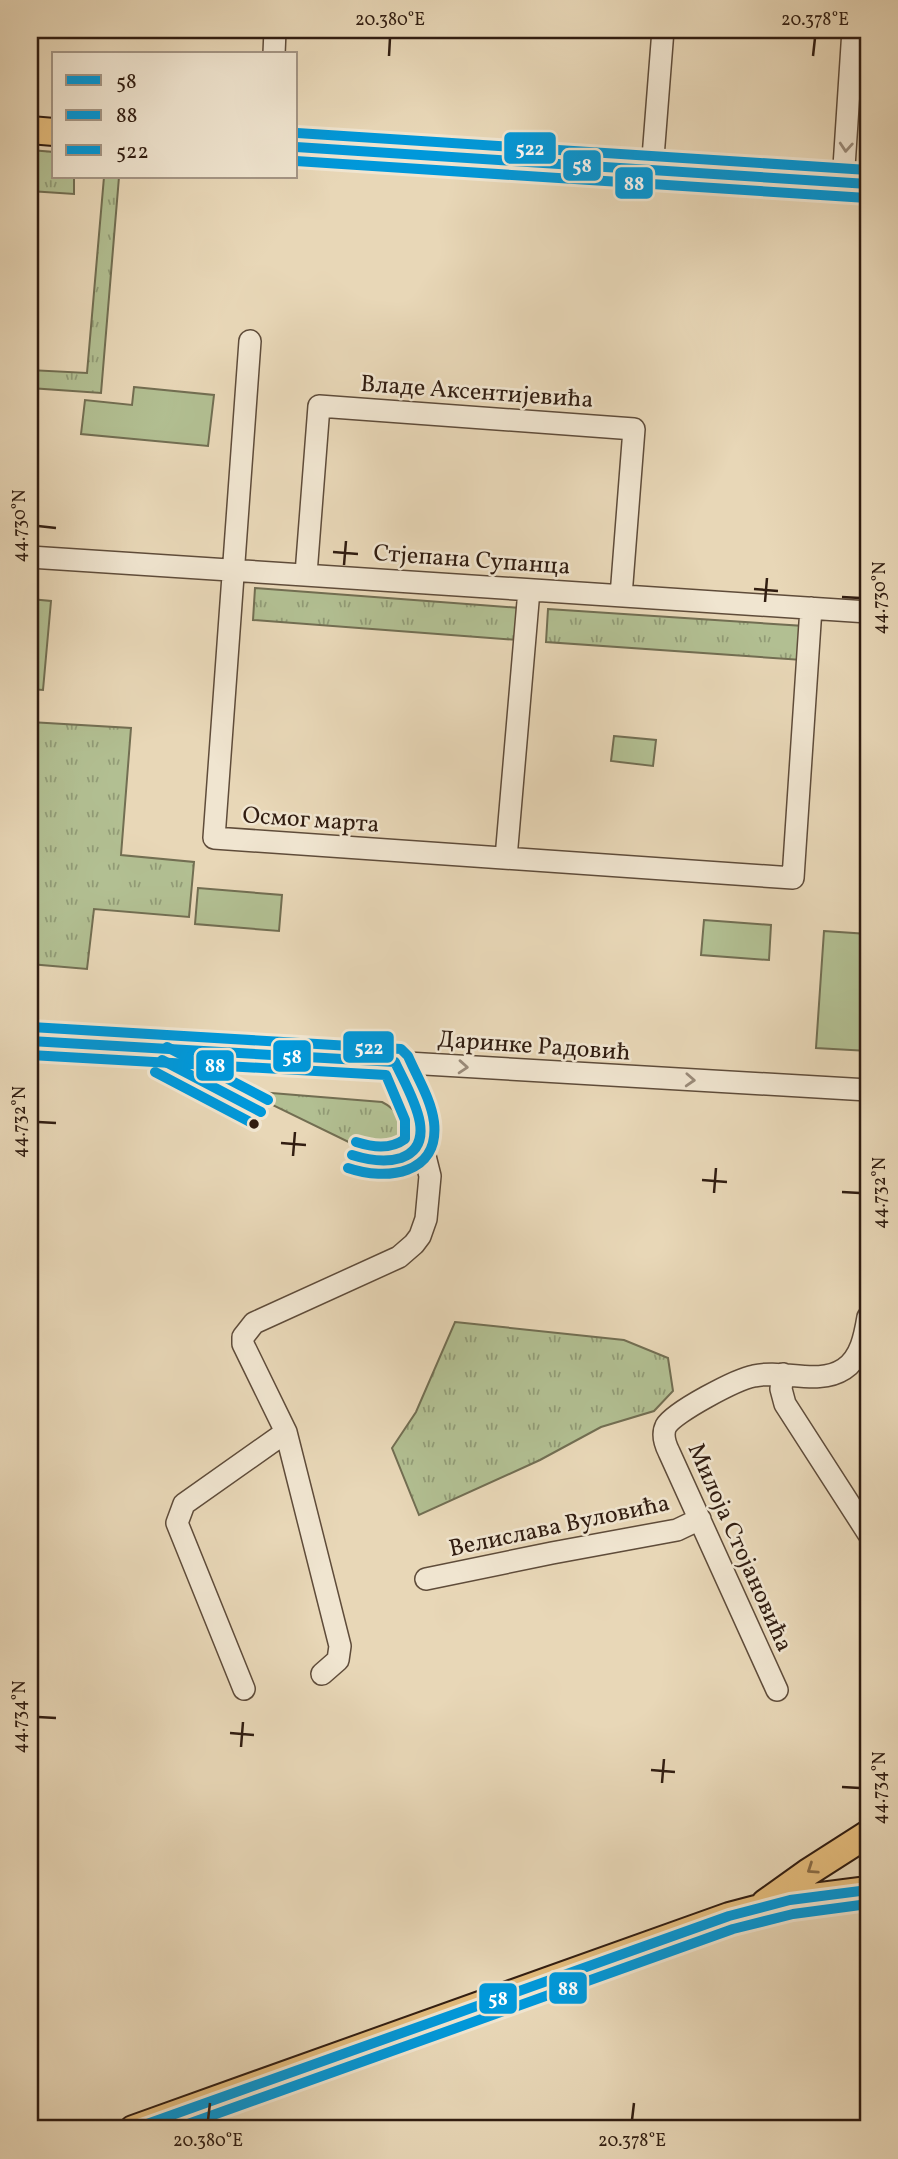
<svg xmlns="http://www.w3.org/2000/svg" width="898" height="2159" font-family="Vollkorn,serif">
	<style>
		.grass { fill: url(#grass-tufts); stroke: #726e52; stroke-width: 2 }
		.park { fill: #b2bf92; stroke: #726e52; stroke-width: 2 }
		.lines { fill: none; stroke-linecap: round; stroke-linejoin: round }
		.minor-casing { stroke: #5f4c3a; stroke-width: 24 }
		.major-casing { stroke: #311d11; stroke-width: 30 }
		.minor { stroke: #f0e5d0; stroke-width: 21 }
		.major { stroke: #e4bc7c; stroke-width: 26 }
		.bus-1-casing { stroke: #f0e5d0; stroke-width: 16 }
		.bus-2-casing { stroke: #f0e5d0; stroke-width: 16 }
		.bus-3-casing { stroke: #f0e5d0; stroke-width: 16 }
		.bus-1 { stroke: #0098da; stroke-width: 10 }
		.bus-2 { stroke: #0098da; stroke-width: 10 }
		.bus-3 { stroke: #0098da; stroke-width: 10 }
		.oneway { stroke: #9a8b7a }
		.oneway2 { stroke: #8a6c46 }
		.ticks { fill: none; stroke: #311d11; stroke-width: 2.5 }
		.bus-dot { fill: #311d11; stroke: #f0e5d0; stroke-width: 2.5 }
		.labels { text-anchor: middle; stroke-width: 5; stroke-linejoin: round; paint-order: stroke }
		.street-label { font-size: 24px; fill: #311d11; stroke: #f0e5d0 }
		.line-badge { stroke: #f0e5d0; stroke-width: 2.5 }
		.badge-label { font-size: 19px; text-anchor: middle; font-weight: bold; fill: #fff }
		.neatline { fill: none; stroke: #311d11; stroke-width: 2.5 }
		.ticks-label { font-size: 18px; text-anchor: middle; fill: #311d11 }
	</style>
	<defs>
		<pattern id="grass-tufts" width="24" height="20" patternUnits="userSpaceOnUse" patternTransform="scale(1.75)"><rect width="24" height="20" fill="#b2bf92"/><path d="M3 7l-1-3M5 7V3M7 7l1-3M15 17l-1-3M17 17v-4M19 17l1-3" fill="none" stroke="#919b76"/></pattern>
	</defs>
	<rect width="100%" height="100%" fill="#e8d7b7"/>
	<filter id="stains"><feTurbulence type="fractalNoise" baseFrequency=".00286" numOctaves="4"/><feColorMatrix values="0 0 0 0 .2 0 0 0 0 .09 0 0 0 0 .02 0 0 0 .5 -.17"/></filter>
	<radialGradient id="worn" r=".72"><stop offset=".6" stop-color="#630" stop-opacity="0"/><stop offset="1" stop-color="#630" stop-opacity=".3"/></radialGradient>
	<!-- grass -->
	<path class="grass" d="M30 150 54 152V177H74V194L30 191Z
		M104 177H119L101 393 30 388V370L87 373Z
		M255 588 520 608 518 640 253 620Z
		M548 609 804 626 802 660 546 642Z
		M30 722 131 728 121 855 194 862 189 917 94 909 87 969 30 964Z
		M259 1092 382 1102C415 1118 401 1158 365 1150L254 1096V1092Z
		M455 1322 624 1340 668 1358 673 1391 654 1411 601 1427 540 1460 419 1515 392 1448 416 1412Z"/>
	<!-- park -->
	<path class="park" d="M134 387 214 395 208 446 81 434 85 400 132 405Z
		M30 599 51 601 43 690 30 689Z
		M614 736 656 740 653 766 611 761Z
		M198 888 282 895 279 931 195 924Z
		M704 920 771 925 769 960 701 955Z
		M824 931 868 934V1051L816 1048Z"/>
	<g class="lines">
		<!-- minor casing -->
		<g class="minor-casing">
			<path id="minor" d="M274 54 275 30
				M652 170 663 30
				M843 182 853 30
				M250 341 214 838 793 878 811 608
				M30 557 868 612
				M306 574 319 406 634 429 621 596
				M506 858 529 590
				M30 1041 868 1090
				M783 1374 781 1389 785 1404 868 1533
				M426 1579 552 1553 677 1530 700 1519
				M322 1674 338 1660 340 1646 286 1432 243 1344V1337L254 1323 399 1257 414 1244 420 1236 426 1219 430 1176 425 1156 416 1147C428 1119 406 1088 395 1062
				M244 1689 177 1523 184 1504 286 1432
				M777 1690 669 1452C665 1444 662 1434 666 1426 674 1412 737 1379 754 1376 783 1369 818 1386 844 1369 861 1358 865 1335 868 1317"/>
		</g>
		<!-- major casing -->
		<g class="major-casing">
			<path id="major" d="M30 130 54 132
				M296 147 868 184
				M765 1903 807 1873 868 1834
				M133 2129 729 1916 790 1900 868 1890"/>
		</g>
		<!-- minor -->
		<use href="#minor" class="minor"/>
		<!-- major -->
		<use href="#major" class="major"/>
		<!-- bus-1 casing -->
		<g class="bus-1-casing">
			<path id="bus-1" d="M296 147 868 184
				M30 1041 395 1062C406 1087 443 1143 401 1158 385 1163 368 1160 352 1155
				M162 1060 261 1112
				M133 2129 729 1916 790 1900 868 1890"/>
		</g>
		<!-- bus-2 casing -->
		<g class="bus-2-casing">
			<path id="bus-2" d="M296 161 867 198
				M30 1055 386 1075 405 1120V1139C390 1150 372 1147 356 1142
				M155 1072 254 1124
				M174 2129 733 1929 793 1914 868 1904"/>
		</g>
		<!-- bus-3 casing -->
		<g class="bus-3-casing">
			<path id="bus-3" d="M297 133 868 170
				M31 1027 401 1049 408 1056C417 1077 431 1099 434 1122 440 1175 386 1181 348 1168
				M167 1047 268 1100"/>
		</g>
		<!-- bus-1 -->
		<use href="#bus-1" class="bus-1"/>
		<!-- bus-2 -->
		<use href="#bus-2" class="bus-2"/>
		<!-- bus-3 -->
		<use href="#bus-3" class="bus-3"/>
	</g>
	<!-- one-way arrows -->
	<defs><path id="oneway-chevron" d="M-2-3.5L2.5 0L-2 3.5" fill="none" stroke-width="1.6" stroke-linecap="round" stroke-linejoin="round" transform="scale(1.75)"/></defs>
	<g class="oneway">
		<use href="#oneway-chevron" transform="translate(846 147) rotate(94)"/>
		<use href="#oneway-chevron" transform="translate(463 1067) rotate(4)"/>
		<use href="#oneway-chevron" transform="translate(690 1080) rotate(3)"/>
	</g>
	<use class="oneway2" href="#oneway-chevron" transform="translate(812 1869) rotate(146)"/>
	<!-- ticks -->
	<path class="ticks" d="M389 56 390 38M813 56 815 38M38 526 56 528M333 552 358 554M344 565 346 541M754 589 778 591M842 597 860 598M765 602 767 578M38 1122 56 1123M281 1143 306 1145M293 1156 295 1132M702 1180 727 1182M842 1192 860 1193M714 1193 716 1168M38 1717 56 1718M230 1733 254 1735M241 1747 243 1722M651 1770 675 1772M662 1783 664 1759M842 1787 860 1788M208 2120 210 2103M632 2120 634 2103"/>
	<!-- markers -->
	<circle class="bus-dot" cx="254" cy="1124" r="6"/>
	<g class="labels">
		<!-- street labels -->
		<g class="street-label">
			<text transform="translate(477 391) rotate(4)" y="8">Владе Аксентијевића</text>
			<text transform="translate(472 559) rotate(4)" y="8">Стјепана Супанца</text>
			<text transform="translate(311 819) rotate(4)" y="8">Осмог марта</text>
			<text transform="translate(534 1045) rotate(4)" y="8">Даринке Радовић</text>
			<text transform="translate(559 1525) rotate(-12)" y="8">Велислава Вуловића</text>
			<text transform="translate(741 1547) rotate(66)" y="8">Милоја Стојановића</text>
		</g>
	</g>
	<g class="line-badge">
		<rect x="503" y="131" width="54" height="34" rx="7" fill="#0098da"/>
		<rect x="562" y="149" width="40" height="33" rx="7" fill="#0098da"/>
		<rect x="614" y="166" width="40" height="34" rx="7" fill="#0098da"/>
		<rect x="342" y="1030" width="53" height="34" rx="7" fill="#0098da"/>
		<rect x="272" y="1039" width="40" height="34" rx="7" fill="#0098da"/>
		<rect x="195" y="1049" width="40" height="33" rx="7" fill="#0098da"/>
		<rect x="548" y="1971" width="40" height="34" rx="7" fill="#0098da"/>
		<rect x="478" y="1982" width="40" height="33" rx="7" fill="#0098da"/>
	</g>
	<g class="badge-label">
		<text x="530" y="155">522</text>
		<text x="582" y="172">58</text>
		<text x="634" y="190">88</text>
		<text x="369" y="1054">522</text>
		<text x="292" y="1063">58</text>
		<text x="215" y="1072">88</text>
		<text x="568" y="1995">88</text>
		<text x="498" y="2005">58</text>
	</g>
	<!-- margin -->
	<rect width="898" height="2159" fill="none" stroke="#e8d7b7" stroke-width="77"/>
	<!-- legend -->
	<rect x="52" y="52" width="245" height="126" fill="#f0e5d0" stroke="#a49584" stroke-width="2"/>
	<rect x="66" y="75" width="35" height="10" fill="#0098da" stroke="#a49584" stroke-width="2"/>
	<text x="116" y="88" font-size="21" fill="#311d11">58</text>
	<rect x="66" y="110" width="35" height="10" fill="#0098da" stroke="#a49584" stroke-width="2"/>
	<text x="116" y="122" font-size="21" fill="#311d11">88</text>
	<rect x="66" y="145" width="35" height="10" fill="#0098da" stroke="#a49584" stroke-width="2"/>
	<text x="116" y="158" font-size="21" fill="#311d11">522</text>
	<rect x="38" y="38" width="822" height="2082" class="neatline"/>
	<g class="ticks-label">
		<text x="390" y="25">20.380°E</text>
		<text x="815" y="25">20.378°E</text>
		<text transform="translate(19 526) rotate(-90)" y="6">44.730°N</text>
		<text transform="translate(879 598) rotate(-90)" y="6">44.730°N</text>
		<text transform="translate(19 1122) rotate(-90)" y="6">44.732°N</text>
		<text transform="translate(879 1193) rotate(-90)" y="6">44.732°N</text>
		<text transform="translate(19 1717) rotate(-90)" y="6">44.734°N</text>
		<text transform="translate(879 1788) rotate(-90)" y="6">44.734°N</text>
		<text x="208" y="2146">20.380°E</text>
		<text x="632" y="2146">20.378°E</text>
	</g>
	<rect width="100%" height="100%" filter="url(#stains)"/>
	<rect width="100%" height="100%" fill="url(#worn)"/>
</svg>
